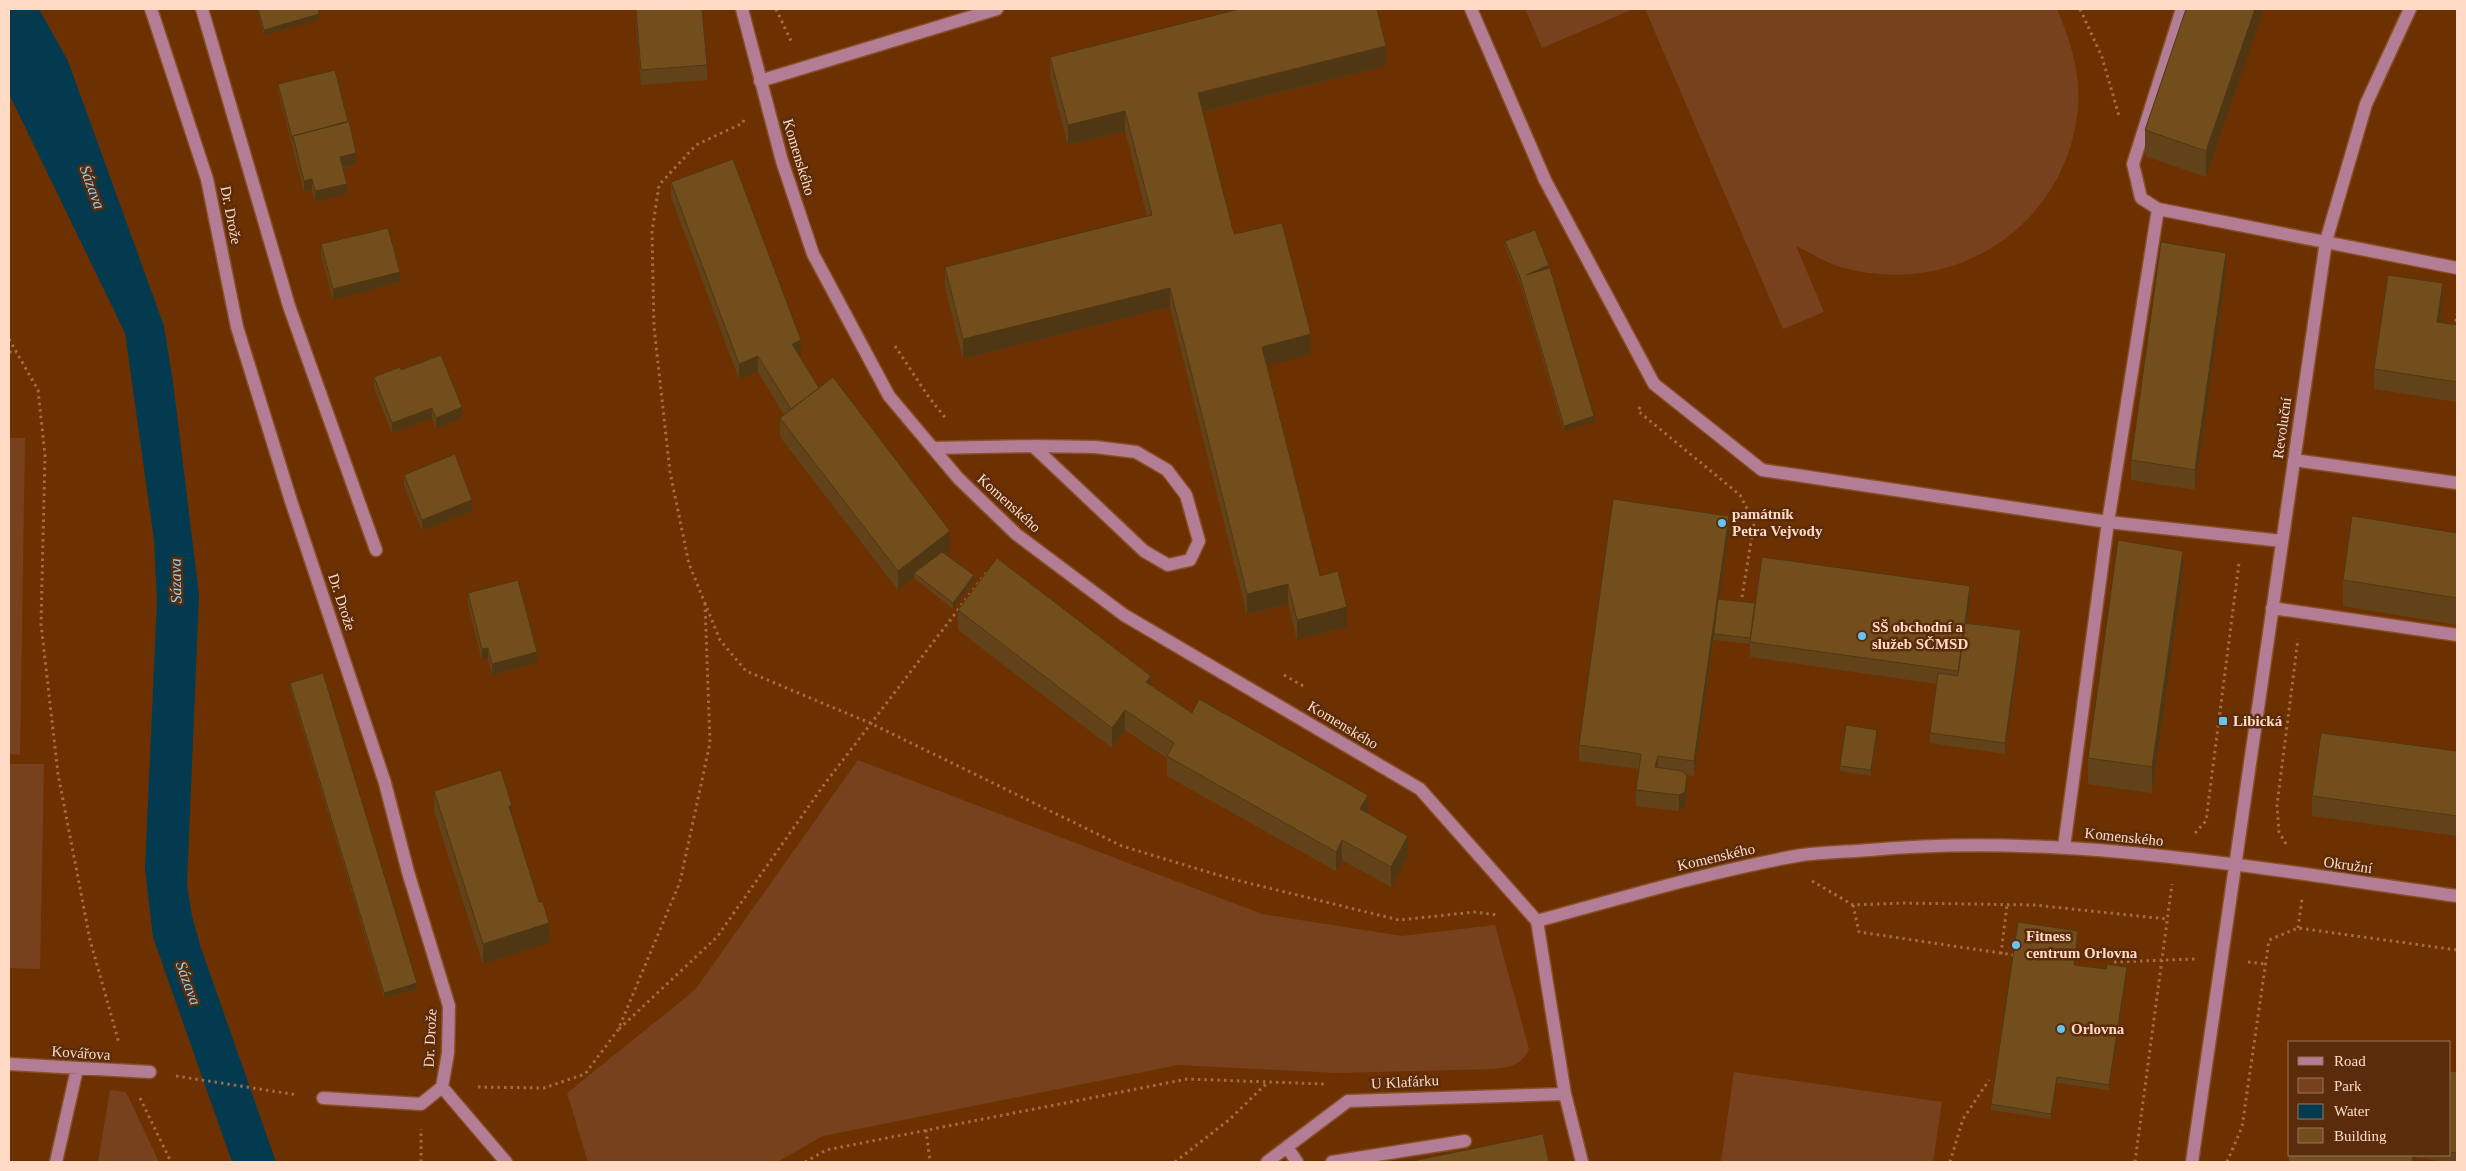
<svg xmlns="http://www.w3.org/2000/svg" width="2466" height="1171" font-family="Georgia,serif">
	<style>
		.green { fill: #77411e }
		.water { fill: #033a4f }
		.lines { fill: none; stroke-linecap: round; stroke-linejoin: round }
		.minor-casing { stroke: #874f24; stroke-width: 15 }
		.path { stroke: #a16d47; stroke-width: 3; stroke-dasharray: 2.5 4; stroke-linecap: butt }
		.minor { stroke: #b37d95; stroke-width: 12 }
		.wall { fill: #624319 }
		.shaded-wall { fill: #503714 }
		.building { fill: #724e1d; stroke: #503714 }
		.poi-dot { fill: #67c4f0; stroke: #5a2c0c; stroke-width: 2 }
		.labels { text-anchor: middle; stroke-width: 5; stroke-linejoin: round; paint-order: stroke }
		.street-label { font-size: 15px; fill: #ffdac5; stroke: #5a2c0c }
		.poi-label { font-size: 15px; font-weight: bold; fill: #ffdac5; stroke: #5a2c0c; text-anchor: start }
		.water-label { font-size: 16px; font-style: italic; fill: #8dd0f1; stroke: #5a2c0c }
	</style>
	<rect width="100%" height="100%" fill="#6d3101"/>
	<!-- green -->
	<path class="green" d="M1525 9H1628L1629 11 1542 48Z
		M1645 9H2057C2070 40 2081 73 2078 108 2067 225 1956 298 1844 268 1827 264 1812 253 1796 246L1824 312 1783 329Z
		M9 438H25L20 755 9 754Z
		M858 760 1262 914 1402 936 1495 925 1529 1049C1520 1067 1510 1067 1492 1069L1338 1073 1178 1065 823 1136 777 1162H588L567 1093 695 990Z
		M9 764H44L40 969 9 968Z
		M1734 1072 1942 1102 1933 1162H1721Z
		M110 1090 126 1092 159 1162H98Z"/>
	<!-- water -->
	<path class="water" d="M9 9H39L68 61 164 326 173 382 199 595 187 885 192 916 201 948 276 1162H232L153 937 145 869 157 600 154 540 125 333 9 94Z"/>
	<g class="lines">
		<!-- minor casing -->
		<g class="minor-casing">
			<path id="minor" d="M151 9 207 179 237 327 291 501 385 783 408 872 449 1006 448 1053 442 1087 421 1104 323 1098
				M202 9 289 306 376 550
				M742 9 782 161 813 254 889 396 958 478 1016 534 1124 615 1420 789 1537 921
				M1471 9 1545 180 1654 384 1762 470 2108 522 2282 541
				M2182 9 2133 164 2141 198 2158 209 2457 268
				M760 81 997 9
				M933 448 1033 446 1095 447 1136 452 1167 470 1186 495 1199 541 1190 560 1168 565 1144 551 1033 446
				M2294 460 2457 483
				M2272 608 2457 635
				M2064 847 2108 522 2158 209
				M1537 921C1622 898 1708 872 1796 856 1820 852 1846 852 1870 850 2066 832 2263 869 2457 896
				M9 1064 150 1072
				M442 1087 506 1162
				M1565 1094 1582 1162
				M1287 1147 1297 1162
				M56 1162 77 1069
				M1267 1162 1348 1101 1565 1094 1537 921
				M1332 1162 1465 1141
				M2192 1162 2326 241 2366 104 2410 9"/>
		</g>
		<!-- path -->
		<path class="path" d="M776 9 792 43
			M2080 9 2102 57 2119 116
			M744 120 743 123 696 145 659 185 652 232 654 327 670 472 689 564 720 640 746 671 870 723 1122 846 1228 878 1399 920 1474 912 1497 915
			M2455 328 2457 314
			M9 339 38 390 45 455 41 624 58 774 90 940 119 1043
			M895 346 928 396 947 420
			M9 352H17
			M1640 407 1638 411 1740 495 1754 523 1742 597
			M1284 675 1305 687
			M2195 833 2206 821 2239 563
			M2286 844 2279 832 2277 805 2298 639
			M1812 881 1853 905 1902 903 2034 905 2167 919
			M1853 905 1859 932 2014 955
			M2298 928 2302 899
			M2001 954 2007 905
			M2114 962 2195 959
			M2248 962 2265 964
			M619 1029 717 937 823 786 987 572
			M176 1076 298 1095
			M478 1087 544 1088 585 1074 618 1030 680 882 710 743 705 604
			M140 1098 171 1162
			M926 1130 930 1162
			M421 1162V1129
			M805 1162 826 1150 1187 1079 1324 1084
			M1175 1162 1230 1119 1268 1082
			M1950 1162 1963 1119 1989 1080
			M2135 1162 2172 884
			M2227 1162 2242 1127 2269 940 2298 928 2457 950"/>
		<!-- minor -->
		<use href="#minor" class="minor"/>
	</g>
	<!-- wall -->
	<path class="wall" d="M257 9H318L319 20 264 35Z
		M635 9H702L707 65V80L641 85Z
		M2264 9 2206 177 2145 156V130Z
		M1050 57 1386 66 1203 112 1234 234 1311 354 1267 365 1320 576 1347 627 1297 640 1288 604 1247 614 1170 307 963 359 945 287V267L1147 216 1125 131 1068 145 1050 77Z
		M278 84 348 122 356 164 343 168 347 194 315 202 312 190 304 192 278 90Z
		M671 182 801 356H800L819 388 950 551 946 554 974 580 953 609 914 578 898 590 780 437V418L784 415 758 372 739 379 671 197Z
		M1505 241 1549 269 1594 422 1564 431 1520 283 1505 247Z
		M321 244 400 282 333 300 321 255Z
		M2226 273 2195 490 2131 480V460Z
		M2443 303 2440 323 2457 325V402L2374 389V369Z
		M401 370 462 418 436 429 432 418 392 433 374 388V377Z
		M404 475 472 511 422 531 404 486Z
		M1729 531 1719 599 1755 603 1970 601 1967 623 2021 641 2005 754 1930 743V733L1937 684 1750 657V644L1714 640V638L1694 776 1686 775 1687 792 1685 807 1679 811 1636 806V790L1639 769 1579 761V745Z
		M2457 533V625L2343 606V580Z
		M2183 577 2152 793 2088 784V758Z
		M468 593 537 663 492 675 488 658 482 660 468 604Z
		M958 610 1151 686 1192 713 1368 813 1408 856 1391 887 1342 860 1336 871 1167 776V758L1125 730 1112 748 958 630Z
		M290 683 417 989 384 998 290 688Z
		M1877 736 1871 776 1840 771V766Z
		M2457 751V836L2312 816V796Z
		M434 791 512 817 539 902 549 943 483 964 434 811Z
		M2078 936 2074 965 2127 972 2109 1090 2057 1083 2051 1119 1991 1110V1104Z
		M2450 1071 2457 1072V1162H2447L2415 1157 2290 1155H2450Z"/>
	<!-- shaded-wall -->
	<path class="shaded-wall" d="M2255 9H2264L2206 177V151Z
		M319 14V20L264 35V30Z
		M1386 46V66L1198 113V93Z
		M1125 111V131L1068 145V125Z
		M356 153V164L340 168V157Z
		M312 179V190L304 192V181Z
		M347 184V194L315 202V191Z
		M2226 253V273L2195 490V470Z
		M1549 265V271L1526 275Z
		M400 272V282L333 300V289Z
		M2443 283V303L2437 342V322Z
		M1170 288V307L963 359V339Z
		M1311 334V354L1262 367V347Z
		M801 340V356L792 359V344Z
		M758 356V372L739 379V364Z
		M462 407V418L436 429V418Z
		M432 408V418L392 433V423Z
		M1594 416V422L1564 431V426Z
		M472 500V511L422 531V520Z
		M1729 516V531L1694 776V761Z
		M950 531V551L918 576 914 573V578L898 590V571Z
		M2183 551V577L2152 793V767Z
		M974 575V580L953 609V603Z
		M1288 584V604L1247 614V594Z
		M1970 586V601L1958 687V671Z
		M1347 607V627L1297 640V620Z
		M2021 630V641L2005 754V743Z
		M488 648V658L482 660V649Z
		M537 652V663L492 675V664Z
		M1151 676V696L1146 682Z
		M1125 710V730L1112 748V728Z
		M1877 730V736L1871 776V770Z
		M1658 756V771L1655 767Z
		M1687 776V792L1685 807 1679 811V795Z
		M1368 795V815L1360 809Z
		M509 806H512V826Z
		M1408 836V856L1391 887V867Z
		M1342 840V860L1336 871V852Z
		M549 923V943L483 964V944Z
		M2078 931V936L2074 970V965Z
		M2127 967V972L2109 1090V1085Z
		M417 983V989L384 998V993Z
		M2057 1077V1083L2051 1119V1114Z
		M2413 1155H2415V1157L2414 1162H2412Z"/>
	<!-- building -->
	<path class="building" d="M258 9H318L319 14 264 30Z
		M636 9H702L707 65 641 70Z
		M1239 9H1377L1386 46 1198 93 1234 234 1282 223 1311 334 1262 347 1320 576 1338 571 1347 607 1297 620 1288 584 1247 594 1170 288 963 339 945 267 1152 215 1125 111 1068 125 1050 57Z
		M2186 9H2255L2206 151 2145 130Z
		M335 70 348 122 293 136V141L278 84Z
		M349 121 356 153 340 157 347 184 315 191 312 179 304 181 293 136Z
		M733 159 801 340 792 344 819 388 791 409 758 356 739 364 671 182Z
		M388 228 400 272 333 289 321 244Z
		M1535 230 1549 265 1526 275 1550 268 1594 416 1564 426 1520 277 1505 241Z
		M2161 242 2226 253 2195 470 2131 460Z
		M2388 275 2443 283 2437 322 2457 325V382L2374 369Z
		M441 355 462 407 436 418 432 408 392 423 374 377 400 367 401 370Z
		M833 377 950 531 898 571 780 418Z
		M455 454 472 500 422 520 404 475Z
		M1613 499 1729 516 1694 761 1658 756 1655 767 1682 771 1687 776 1685 792 1679 795 1636 790 1641 754 1579 745Z
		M2352 516 2457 533V598L2343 580Z
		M2118 540 2183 551 2152 767 2088 758Z
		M942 552 974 575 953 603 914 573Z
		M1762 557 1970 586 1958 671 1750 642Z
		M997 558 1151 676 1146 682 1192 713 1199 699 1368 795 1360 809 1408 836 1391 867 1342 840 1336 852 1167 756 1174 743 1125 710 1112 728 958 610Z
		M518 580 537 652 492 664 488 648 482 649 468 593Z
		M1718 599 1755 603 1750 638 1714 634Z
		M1965 623 2021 630 2005 743 1930 733 1938 673 1958 676Z
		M323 673 417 983 384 993 290 683Z
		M1846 725 1877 730 1871 770 1840 766Z
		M2321 733 2457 751V816L2312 796Z
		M501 770 512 806H509L539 902H543L549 923 483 944 434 791Z
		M2018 922 2078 931 2074 965 2106 969 2107 964 2127 967 2109 1085 2057 1077 2051 1114 1991 1104Z
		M2450 1071 2457 1072V1153L2450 1152Z
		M1543 1134 1549 1162H1408Z
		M2290 1150V1155H2413L2412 1162H2288Z"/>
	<!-- markers -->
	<g class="poi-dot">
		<circle cx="1722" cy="523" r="5"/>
		<circle cx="1862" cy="636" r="5"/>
		<rect x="2218" y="716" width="10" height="10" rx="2.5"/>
		<circle cx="2016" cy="945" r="5"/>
		<circle cx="2061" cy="1029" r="5"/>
	</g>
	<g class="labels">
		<!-- street labels -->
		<g class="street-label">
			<text transform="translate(799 157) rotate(73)" y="5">Komenského</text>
			<text transform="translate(231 215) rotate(79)" y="5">Dr. Drože</text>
			<text transform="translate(2282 428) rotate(-82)" y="5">Revoluční</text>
			<text transform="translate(1009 503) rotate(42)" y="5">Komenského</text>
			<text transform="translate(342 602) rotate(72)" y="5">Dr. Drože</text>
			<text transform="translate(1343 725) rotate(31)" y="5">Komenského</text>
			<text transform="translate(2124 837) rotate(6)" y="5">Komenského</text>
			<text transform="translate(1716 857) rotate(-13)" y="5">Komenského</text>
			<text transform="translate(2348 865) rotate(8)" y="5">Okružní</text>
			<text transform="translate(430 1038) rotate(-87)" y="5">Dr. Drože</text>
			<text transform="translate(81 1053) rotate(4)" y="5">Kovářova</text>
			<text transform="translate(1405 1082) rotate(-3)" y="5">U Klafárku</text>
		</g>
		<!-- poi labels -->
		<g class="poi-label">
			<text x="1732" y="519">památník<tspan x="1732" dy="17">Petra Vejvody</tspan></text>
			<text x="1872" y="632">SŠ obchodní a<tspan x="1872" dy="17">služeb SČMSD</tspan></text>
			<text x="2233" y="726">Libická</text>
			<text x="2026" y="941">Fitness<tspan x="2026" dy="17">centrum Orlovna</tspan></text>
			<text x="2071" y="1034">Orlovna</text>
		</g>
		<!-- water labels -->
		<g class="water-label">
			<text transform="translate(93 187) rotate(70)" y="6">Sázava</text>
			<text transform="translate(175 581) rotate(-91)" y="6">Sázava</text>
			<text transform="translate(189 983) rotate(70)" y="6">Sázava</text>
		</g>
	</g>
	<!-- border -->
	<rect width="2466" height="1171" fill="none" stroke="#ffdac5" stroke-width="20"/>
	<!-- legend -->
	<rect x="2288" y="1041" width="162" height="115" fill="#5a2c0c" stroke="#9c7256"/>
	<rect x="2298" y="1057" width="25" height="8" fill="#b37d95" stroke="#9c7256"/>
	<text x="2334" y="1066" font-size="15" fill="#ffdac5">Road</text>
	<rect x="2298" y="1078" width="25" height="15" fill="#77411e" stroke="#9c7256"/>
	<text x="2334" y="1091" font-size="15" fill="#ffdac5">Park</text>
	<rect x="2298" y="1104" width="25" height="15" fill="#033a4f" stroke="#9c7256"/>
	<text x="2334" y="1116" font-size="15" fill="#ffdac5">Water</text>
	<rect x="2298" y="1128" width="25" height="15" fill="#724e1d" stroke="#9c7256"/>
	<text x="2334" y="1141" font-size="15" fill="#ffdac5">Building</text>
</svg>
